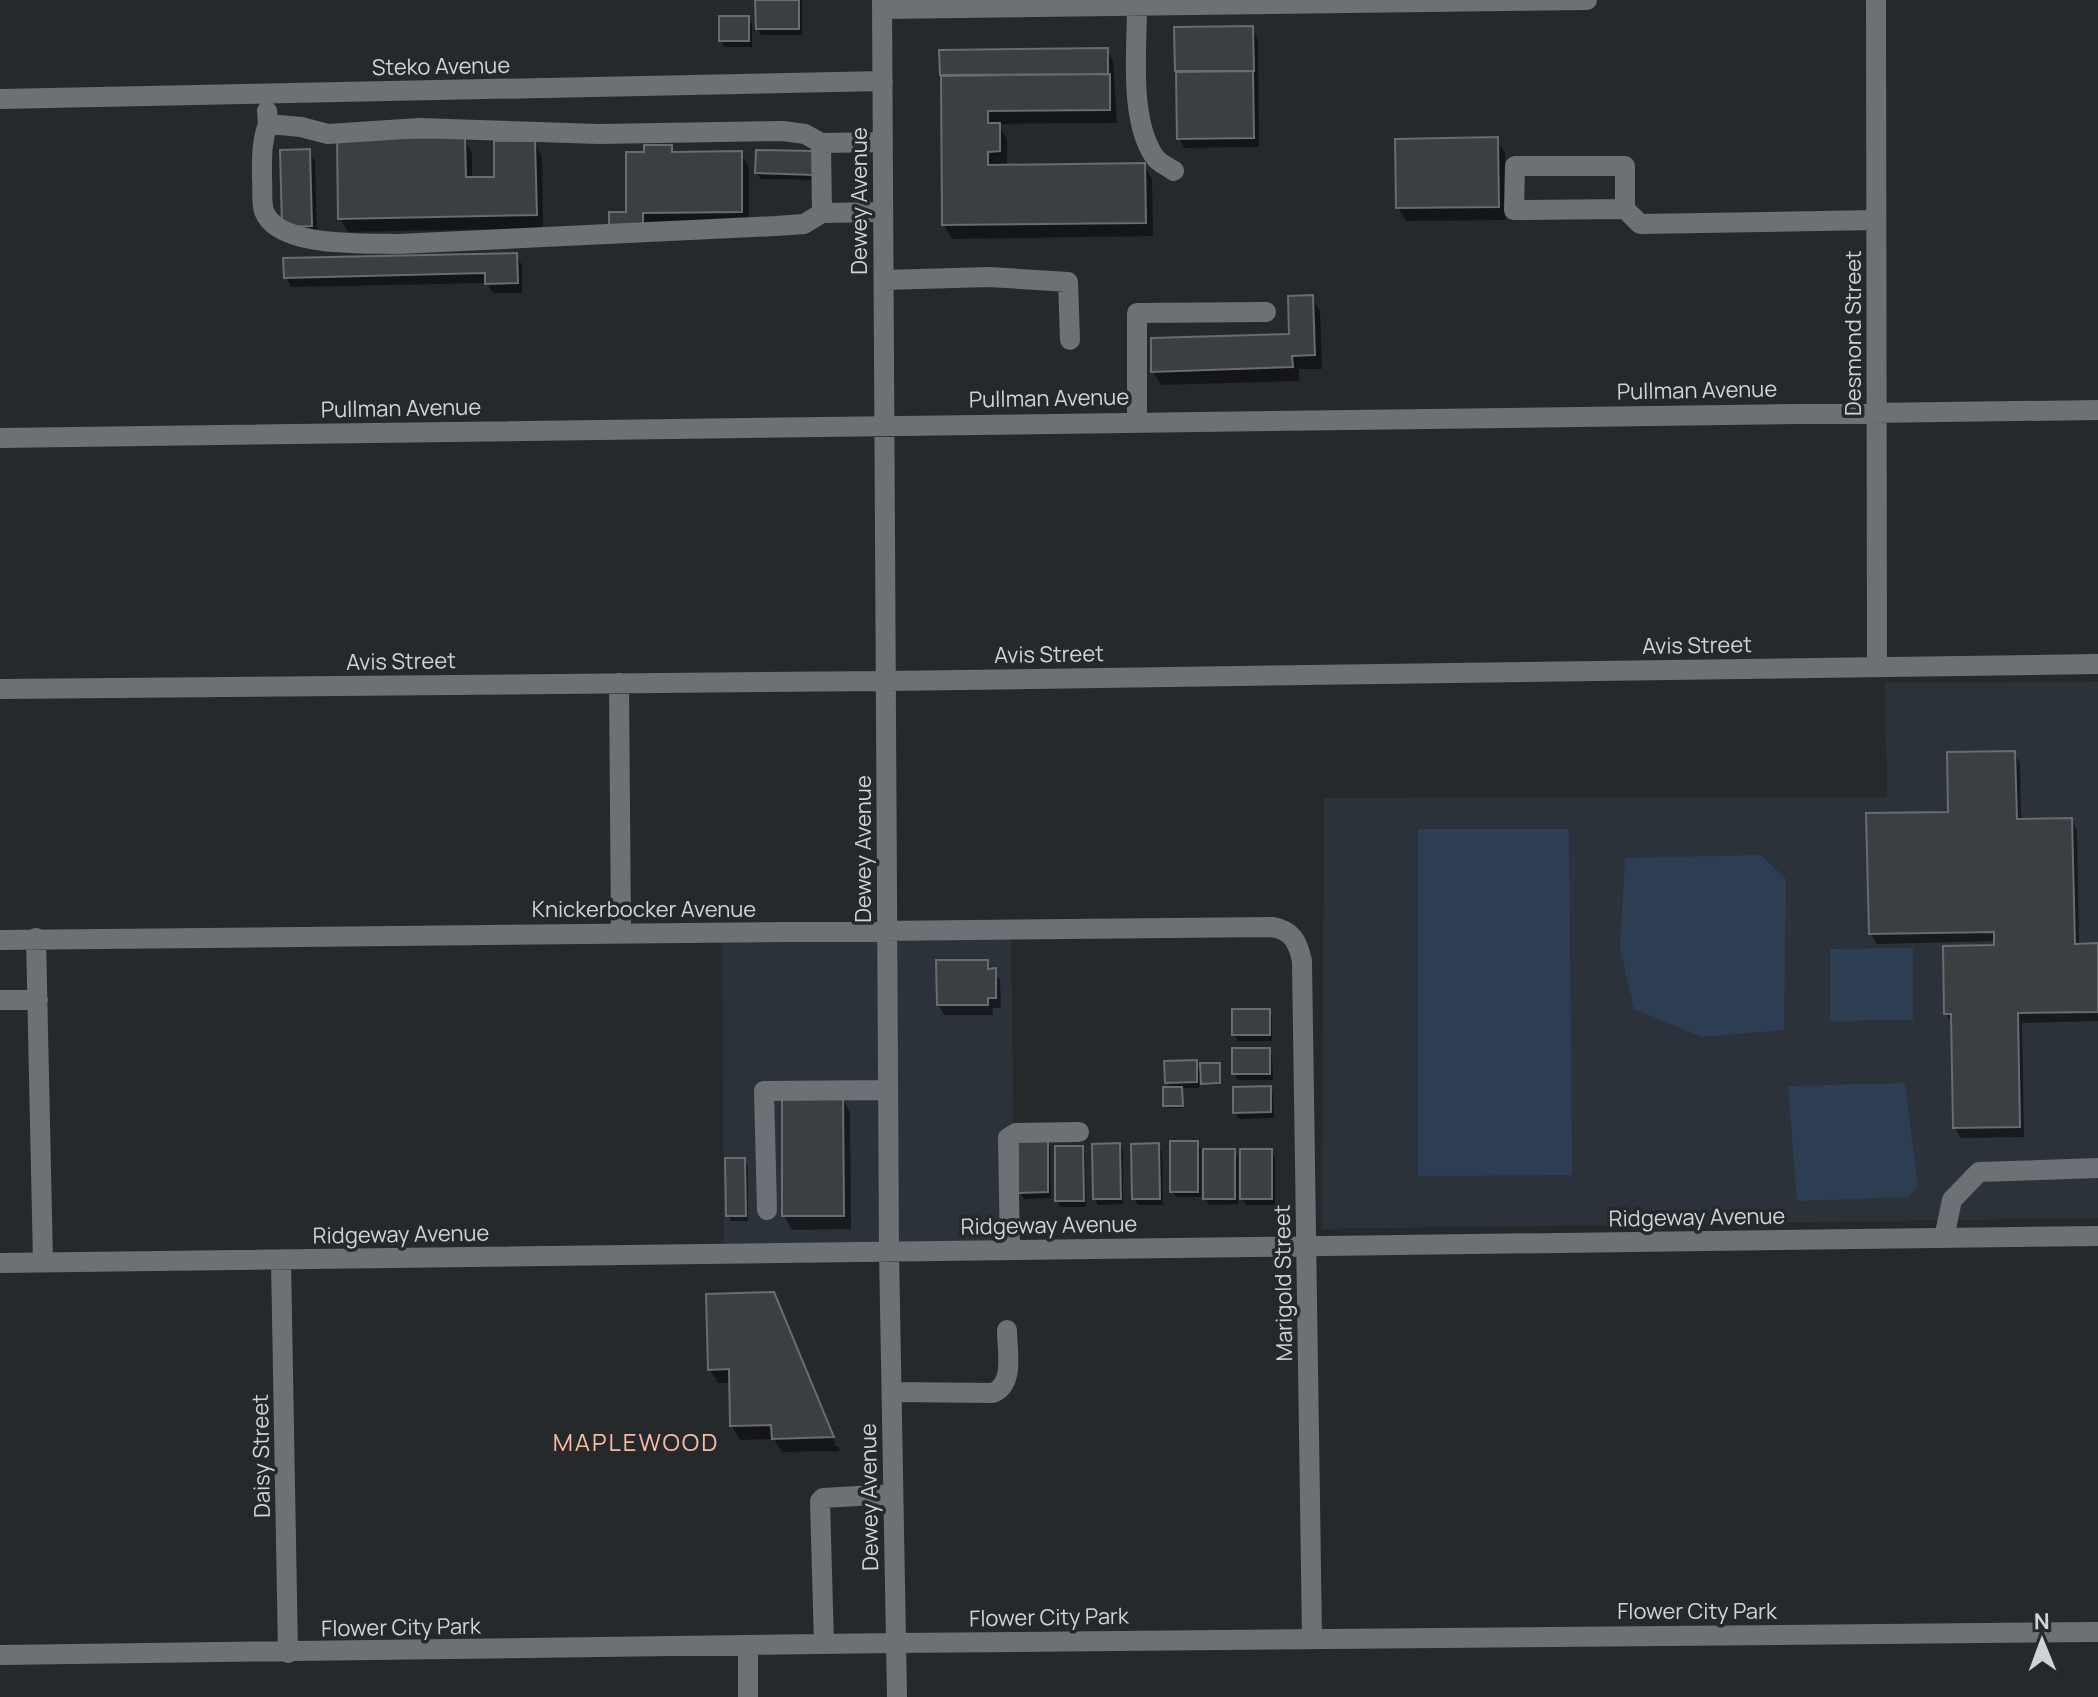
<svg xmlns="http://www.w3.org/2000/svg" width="2098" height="1697" font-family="Manrope,sans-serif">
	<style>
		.built { fill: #2b323a }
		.green { fill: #2d3e53 }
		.shadow { fill: #0007 }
		.building { fill: #3c3f42; stroke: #686b6f; stroke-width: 2 }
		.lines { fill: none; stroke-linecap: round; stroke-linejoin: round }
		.minor { stroke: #6d7074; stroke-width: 20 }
		.labels { text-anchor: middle; stroke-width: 7; stroke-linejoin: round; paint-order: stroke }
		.street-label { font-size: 22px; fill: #d1d2d5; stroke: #26292c }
		.neighbourhood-label { font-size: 24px; letter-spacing: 2px; fill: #f8baa0; stroke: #26292c }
	</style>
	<rect width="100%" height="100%" fill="#26292c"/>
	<!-- built -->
	<path class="built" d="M2098 682V1218L1322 1229 1324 798 1887 797 1885 683Z
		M1011 930 1015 1250 724 1254 722 933Z"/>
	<!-- green -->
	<path class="green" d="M1418 829H1569L1572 1175 1418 1176Z
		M1761 855 1786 879 1784 1030 1702 1037 1634 1009 1620 947 1625 858Z
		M1913 948V1020L1830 1021V949Z
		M1905 1083 1918 1185 1909 1197 1797 1201 1788 1086Z"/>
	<!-- shadow -->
	<path class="shadow" d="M757 0H802V35H761L758 28Z
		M748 18 752 24V47H725L721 41Z
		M1252 28 1258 39 1259 147 1184 148 1179 138 1176 29Z
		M1107 50 1113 61 1117 123 998 124 1007 139V167L1144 165 1152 179 1153 236 952 239 944 225 942 75Z
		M464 139 472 153V179H496L534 143 542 156 543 228 348 232 340 218Z
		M1497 140 1505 153V220L1406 221 1398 207Z
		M671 147 675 154 741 153 749 167V225L650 241 628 214 646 154Z
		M309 151 315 161 317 236H289Z
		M816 159 815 180 761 179 757 173Z
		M516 255 522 265V293H493L487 283 291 287 286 277Z
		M1312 297 1320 311 1322 369H1299V381L1161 385 1153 371 1291 336Z
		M2014 753 2020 763 2021 821 2071 820 2077 830 2079 946 2098 945V1021L2022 1023 2024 1137 1961 1138 1955 1128 1952 1024 1946 1014 1997 947 1996 941 1877 944 1871 934 1950 814Z
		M987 962 1000 980 1001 1008H993V1015H944L939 1005Z
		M1268 1011 1272 1017V1041H1238L1234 1035Z
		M1269 1050 1272 1056 1273 1080H1238L1234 1073Z
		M1195 1062 1202 1074 1219 1065 1220 1085H1204L1199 1077V1088H1181L1183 1108H1167L1171 1089 1167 1082Z
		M1270 1088 1273 1095 1274 1118 1239 1119 1235 1112Z
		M842 1098 850 1112 851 1229 792 1230 784 1216Z
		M1046 1140 1050 1146 1051 1198 1024 1199 1020 1192Z
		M1197 1143 1201 1149V1197H1176L1172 1191Z
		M1119 1145 1123 1151V1204L1098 1205 1095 1198Z
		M1158 1145 1162 1152 1163 1205H1138L1134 1199Z
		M1082 1148 1085 1154 1086 1207H1061L1057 1201Z
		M1234 1151 1238 1157V1204L1209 1205 1205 1198Z
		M1271 1151 1275 1158V1205H1246L1242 1198Z
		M744 1160 748 1166V1221H731L728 1215Z
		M773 1294 836 1447 838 1446 840 1451 782 1452 774 1439 740 1440 732 1426 731 1383H718L710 1370Z"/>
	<!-- building -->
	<path class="building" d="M755 0H799V29H756Z
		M719 16H749V41H719Z
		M1253 26 1254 71H1175L1174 27Z
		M1108 48V74L940 75 939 50Z
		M1253 71 1254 138 1177 139 1176 72Z
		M1110 74V110L988 111V123H1000V151L988 152V165L1145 163 1146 223 942 225 941 76Z
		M465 137 466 177H494V141H535L537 215 338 219 337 139Z
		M1498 137 1499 207 1396 208 1395 139Z
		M644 145H672V152L742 151V212L643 213V228H609V212H626V152H644Z
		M310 149 312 226 282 227 280 150Z
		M756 150 813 151V175L755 173Z
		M517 253 518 283 485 284V273L284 278 283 258Z
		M1313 295 1315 355 1292 356 1293 367 1151 372V338L1289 334 1288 296Z
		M2015 751 2017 819 2072 818 2075 944 2098 943V1012L2018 1013 2020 1127 1953 1128 1951 1014H1944L1943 946 1994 945V932L1869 934 1866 813 1948 812 1947 752Z
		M936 960H988V969L996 968V998H988V1005H937Z
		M1232 1009H1270V1035H1232Z
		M1232 1048H1270V1074H1232Z
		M1197 1060V1082L1165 1083 1164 1061Z
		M1200 1063H1220V1083L1201 1084Z
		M1271 1086V1112L1233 1113V1087Z
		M1163 1087H1182L1183 1106H1163Z
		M782 1096H843L844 1216H782Z
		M1018 1138H1048V1192L1018 1193Z
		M1170 1141H1198V1192H1170Z
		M1120 1143 1121 1199H1093L1092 1144Z
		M1159 1143 1160 1199H1132L1131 1144Z
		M1055 1146H1083L1084 1201H1055Z
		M1203 1149H1235V1199H1203Z
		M1240 1149H1272V1199H1240Z
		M725 1158H745L746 1216H726Z
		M774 1292 834 1437 772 1439 771 1425 730 1426 729 1369 708 1370 706 1294Z"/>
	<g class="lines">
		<!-- minor -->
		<path class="minor" d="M882 0 889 1251 897 1697
			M1876 0 1877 666
			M1137 6C1137 50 1129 118 1154 156 1158 163 1167 166 1174 171
			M882 9 1587 0
			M0 99 883 81
			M267 111 268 124 301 127 328 134 419 128 599 134 783 131 805 134 821 143 883 142
			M268 124C261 143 262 159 262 179 263 189 261 202 264 211 277 248 365 243 398 244L776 226 804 224 822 213 883 212
			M821 143 822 213
			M1625 209V166H1515L1514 210 1625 209 1640 224 1876 220
			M884 280 989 277 1068 282 1070 340
			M1137 421V313L1266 312
			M0 438 2098 410
			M619 683 621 933
			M0 689 886 681 2098 664
			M36 938 43 1262
			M0 940 1272 927C1292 930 1298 942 1302 961L1312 1638
			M0 1000H38
			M767 1210 764 1091 888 1090
			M1944 1238 1952 1200 1979 1172 2098 1168
			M1010 1250 1008 1138 1016 1133 1079 1132
			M281 1260 288 1653
			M0 1263 2098 1236
			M892 1392 993 1393C1015 1384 1007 1352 1007 1330
			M824 1644 820 1501 823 1498 893 1494
			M748 1645V1697
			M0 1655 896 1643 2098 1632"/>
	</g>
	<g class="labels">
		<!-- street labels -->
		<g class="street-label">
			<text transform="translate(441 66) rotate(-1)" y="8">Steko Avenue</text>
			<text transform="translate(859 201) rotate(-90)" y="8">Dewey Avenue</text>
			<text transform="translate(1853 333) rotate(-90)" y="8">Desmond Street</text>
			<text transform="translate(1697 390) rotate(-1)" y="8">Pullman Avenue</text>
			<text transform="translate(1049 398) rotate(-1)" y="8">Pullman Avenue</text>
			<text transform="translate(401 408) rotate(-1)" y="8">Pullman Avenue</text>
			<text transform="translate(1697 645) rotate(-1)" y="8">Avis Street</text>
			<text transform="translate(1049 654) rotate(-1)" y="8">Avis Street</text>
			<text transform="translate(401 661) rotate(-1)" y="8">Avis Street</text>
			<text transform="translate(863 849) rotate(-90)" y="8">Dewey Avenue</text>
			<text x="644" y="917">Knickerbocker Avenue</text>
			<text transform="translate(1697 1217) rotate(-1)" y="8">Ridgeway Avenue</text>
			<text transform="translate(1049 1225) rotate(-1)" y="8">Ridgeway Avenue</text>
			<text transform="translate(401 1234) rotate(-1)" y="8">Ridgeway Avenue</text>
			<text transform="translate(1283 1283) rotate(-91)" y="8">Marigold Street</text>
			<text transform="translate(261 1456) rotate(-91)" y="8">Daisy Street</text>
			<text transform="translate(869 1497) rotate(-91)" y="8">Dewey Avenue</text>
			<text x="1697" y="1619">Flower City Park</text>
			<text transform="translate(1049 1617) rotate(-1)" y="8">Flower City Park</text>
			<text transform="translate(401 1627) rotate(-1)" y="8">Flower City Park</text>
		</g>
		<!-- neighbourhood labels -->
		<g class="neighbourhood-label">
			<text x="636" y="1451">MAPLEWOOD</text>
		</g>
	</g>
	<!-- north arrow -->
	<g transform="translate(2042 1641) rotate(359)" stroke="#26292c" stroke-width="6" paint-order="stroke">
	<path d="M0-6L14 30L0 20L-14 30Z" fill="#d1d2d5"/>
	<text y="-12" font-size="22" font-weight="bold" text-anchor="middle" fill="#d1d2d5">N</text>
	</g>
</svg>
